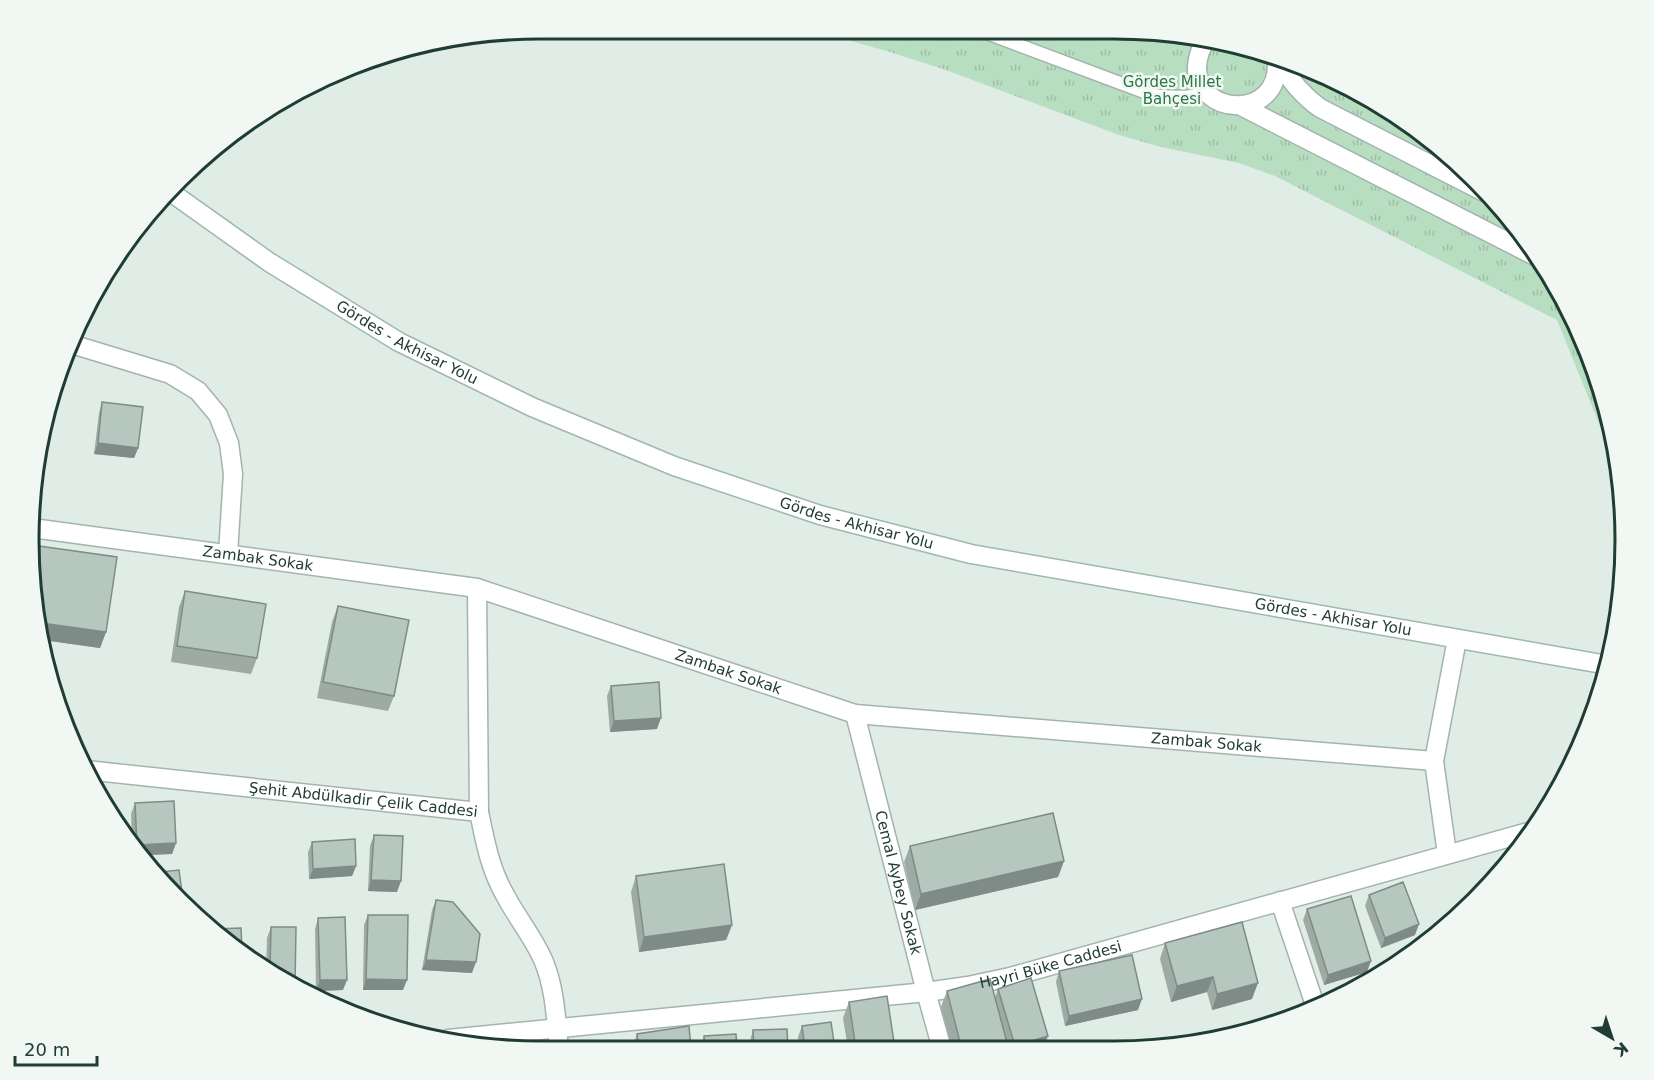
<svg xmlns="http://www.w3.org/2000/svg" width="1654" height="1080" font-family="'DejaVu Sans',sans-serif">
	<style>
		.park { fill: url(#park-tufts) }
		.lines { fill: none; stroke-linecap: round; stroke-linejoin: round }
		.service-casing { stroke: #a3b4ad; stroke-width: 15 }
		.minor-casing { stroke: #a3b4ad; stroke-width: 21 }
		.secondary-casing { stroke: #9eb8ae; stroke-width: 21 }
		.service { stroke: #fff; stroke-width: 12 }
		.minor { stroke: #fff; stroke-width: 18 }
		.secondary { stroke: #fff; stroke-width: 18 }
		.wall { fill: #9daba4 }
		.shaded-wall { fill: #7f8b86 }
		.building { fill: #b6c7bf; stroke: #7f8b86; stroke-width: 1.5 }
		.labels { text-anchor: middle; stroke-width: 5; stroke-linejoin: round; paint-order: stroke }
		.park-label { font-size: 15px; fill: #287643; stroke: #f1f8f4 }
		.street-label { font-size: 15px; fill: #203d34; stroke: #f1f8f4 }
		.rim { fill: none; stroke: #203d34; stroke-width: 3 }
	</style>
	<defs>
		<pattern id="park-tufts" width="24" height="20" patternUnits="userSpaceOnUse" patternTransform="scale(1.5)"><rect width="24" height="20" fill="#b8dec1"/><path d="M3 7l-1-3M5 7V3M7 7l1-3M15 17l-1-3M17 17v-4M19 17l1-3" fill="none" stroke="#9ebfa6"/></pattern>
	</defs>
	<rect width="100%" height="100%" fill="#e0ece6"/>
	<!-- park -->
	<path class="park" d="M812 30 1181 33 1340 81 1452 156 1520 229 1573 314 1608 408 1619 473 1557 320 1275 176 1239 163 1161 147 1119 135 946 70 890 52Z"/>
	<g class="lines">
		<!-- service casing -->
		<g class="service-casing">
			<path id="service" d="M984 32 1152 95C1172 98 1188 98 1208 93"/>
		</g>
		<!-- minor casing -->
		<g class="minor-casing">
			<g id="minor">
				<path d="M1206 41C1200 48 1198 56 1197 66 1195 116 1279 122 1277 62"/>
				<path d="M1280 63C1291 82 1303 96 1320 108L1486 193"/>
				<path d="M1243 107 1537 257"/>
				<path d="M68 343 170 374 198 391 218 415 229 443 233 474 228 554"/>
				<path id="s1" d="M32 528 477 588 855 714 1434 761"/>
				<path d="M477 588 479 812"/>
				<path id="s2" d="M855 714 926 992 942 1049"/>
				<path id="s3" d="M86 770 479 812C485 841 490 869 505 895 517 918 534 938 544 962 555 989 556 1019 559 1048"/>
				<path d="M1447 854 1434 761 1457 639"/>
				<path d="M1280 901 1316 1008"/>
				<path id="s4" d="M448 1039 926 992 968 986 1010 977 1532 831"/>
			</g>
		</g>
		<!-- secondary casing -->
		<g class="secondary-casing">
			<g id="secondary">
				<path id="s5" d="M172 193 269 262 399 342 532 407 674 466 820 515 971 554 1608 665"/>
			</g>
		</g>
		<!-- service -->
		<use href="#service" class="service"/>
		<!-- minor -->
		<use href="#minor" class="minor"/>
		<!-- secondary -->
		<use href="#secondary" class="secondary"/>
	</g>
	<!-- wall -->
	<path class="wall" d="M102 402 138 448 134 458 94 454 99 413Z
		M1618 483 1624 507 1617 511 1616 488Z
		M39 546 106 632 100 648 43 640 35 559Z
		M185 591 257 658 251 674 171 662 179 607Z
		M338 606 394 696 388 711 317 698 332 622Z
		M611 686 657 729 610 732 607 696Z
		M135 803 176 843 172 854 146 855 132 839 131 814Z
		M374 835 397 892 368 891 370 846Z
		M312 842 356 866 352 876 309 879 308 852Z
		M910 846 1064 861 1058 877 915 910 904 862Z
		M636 876 732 925 726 940 639 952 631 892Z
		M1369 895 1415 935 1381 948 1365 906Z
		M436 900 472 973 422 970 432 910Z
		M1307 909 1367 972 1324 985 1303 920Z
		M368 915 403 990H363L364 925Z
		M318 918 343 990 316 991 315 929Z
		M271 927 295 986 266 967 267 938Z
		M1165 943 1252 999 1212 1010 1207 992 1171 1002 1160 959Z
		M1059 971 1138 1010 1065 1026 1056 982Z
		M998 989 1044 1047 1034 1050H1009L1005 1036 1009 1050 952 1049 941 1007 947 991 995 997Z
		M849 1002 895 1049H848L843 1018Z
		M802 1026 835 1049H800L798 1037Z
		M753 1030 788 1049 750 1048V1041Z
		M637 1034 691 1048H632Z
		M704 1036 737 1048H700Z"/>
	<!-- shaded-wall -->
	<path class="shaded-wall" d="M98 443 138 448 134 458 94 454Z
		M1618 505H1624V510L1617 511Z
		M41 623 106 632 100 648 43 640Z
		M661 718 657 729 610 732 614 721Z
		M176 843 172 854 146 855 137 845Z
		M1064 861 1058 877 915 910 921 894Z
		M356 866 352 876 309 879 313 869Z
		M371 880 401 881 397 892 368 891Z
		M1419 924 1415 935 1381 948 1385 938Z
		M732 925 726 940 639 952 644 937Z
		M426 960 476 962 472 973 422 970Z
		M1371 961 1367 972 1324 985 1328 975Z
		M1213 977 1207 992 1171 1002 1177 986Z
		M366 979 407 980 403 990H363Z
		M320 980H347L343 990 316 991Z
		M1258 983 1252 999 1212 1010 1217 994Z
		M1142 999 1138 1010 1065 1026 1069 1016Z
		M1048 1036 1044 1047 1034 1050H1014L1015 1046Z"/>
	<!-- building -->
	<path class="building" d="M102 402 143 407 138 448 98 443Z
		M1618 483H1620L1624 505H1618Z
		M39 546 117 557 106 632 41 623 36 571Z
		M185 591 266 604 257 658 177 646Z
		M338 606 409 620 394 696 323 682Z
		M659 682 661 718 614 721 611 686Z
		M174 801 176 843 137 845 135 803Z
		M1053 813 1064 861 921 894 910 846Z
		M374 835 403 836 401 881 371 880Z
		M355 839 356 866 313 869 312 842Z
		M724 864 732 925 644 937 636 876Z
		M179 870 183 900 160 872Z
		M1403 882 1419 924 1385 938 1369 895Z
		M1351 896 1371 961 1328 975 1307 909Z
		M436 900 453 902 480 934 476 962 426 960Z
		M368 915H408L407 980 366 979Z
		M345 917 347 980H320L318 918Z
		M1242 922 1258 983 1217 994 1213 977 1177 986 1165 943Z
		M271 927H296L295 986 270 970Z
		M241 928 242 951 214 932V929Z
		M1132 955 1142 999 1069 1016 1059 971Z
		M1031 978 1048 1036 1015 1046 998 989Z
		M990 979 1009 1050H962L947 991Z
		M887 996 895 1049H856L849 1002Z
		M831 1022 835 1049H805L802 1026Z
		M689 1026 691 1048H639L637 1034Z
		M787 1029 788 1049 754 1048 753 1030Z
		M736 1034 737 1048H705L704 1036Z
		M613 1041 614 1048H574V1047Z"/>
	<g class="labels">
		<!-- park labels -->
		<g class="park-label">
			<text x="1172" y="87">Gördes Millet<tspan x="1172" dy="17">Bahçesi</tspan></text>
		</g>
		<!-- street labels -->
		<g class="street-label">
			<text dy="5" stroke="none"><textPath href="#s5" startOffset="279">Gördes - Akhisar Yolu</textPath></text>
			<text dy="5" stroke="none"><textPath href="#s5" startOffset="765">Gördes - Akhisar Yolu</textPath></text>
			<text dy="5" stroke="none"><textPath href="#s1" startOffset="228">Zambak Sokak</textPath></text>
			<text dy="5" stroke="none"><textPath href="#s5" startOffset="1251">Gördes - Akhisar Yolu</textPath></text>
			<text dy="5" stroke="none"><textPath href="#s1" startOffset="714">Zambak Sokak</textPath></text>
			<text dy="5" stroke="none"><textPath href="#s1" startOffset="1200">Zambak Sokak</textPath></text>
			<text dy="5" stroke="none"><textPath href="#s3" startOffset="279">Şehit Abdülkadir Çelik Caddesi</textPath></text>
			<text dy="5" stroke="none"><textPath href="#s2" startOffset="174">Cemal Aybey Sokak</textPath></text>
			<text dy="5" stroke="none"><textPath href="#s4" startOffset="608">Hayri Büke Caddesi</textPath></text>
		</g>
	</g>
	<!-- crop -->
	<path d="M0 0H1654V1080H0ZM540 39H1114A501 501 0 0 1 1615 540V540A501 501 0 0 1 1114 1041H540A501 501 0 0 1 39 540V540A501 501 0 0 1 540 39Z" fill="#f1f8f4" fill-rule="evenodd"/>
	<path class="rim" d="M540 39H1114A501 501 0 0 1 1615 540V540A501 501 0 0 1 1114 1041H540A501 501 0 0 1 39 540V540A501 501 0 0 1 540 39Z"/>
	<!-- north arrow -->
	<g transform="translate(1612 1038) rotate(141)" stroke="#f1f8f4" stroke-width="4.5" paint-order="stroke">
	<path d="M0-4.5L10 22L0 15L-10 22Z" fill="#203d34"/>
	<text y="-9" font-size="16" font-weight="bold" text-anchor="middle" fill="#203d34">K</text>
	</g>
	<!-- scale -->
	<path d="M15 1056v9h82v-9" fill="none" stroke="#203d34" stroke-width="3"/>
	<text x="24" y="1056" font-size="18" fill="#203d34" stroke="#f1f8f4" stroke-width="4.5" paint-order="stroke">20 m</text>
</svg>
